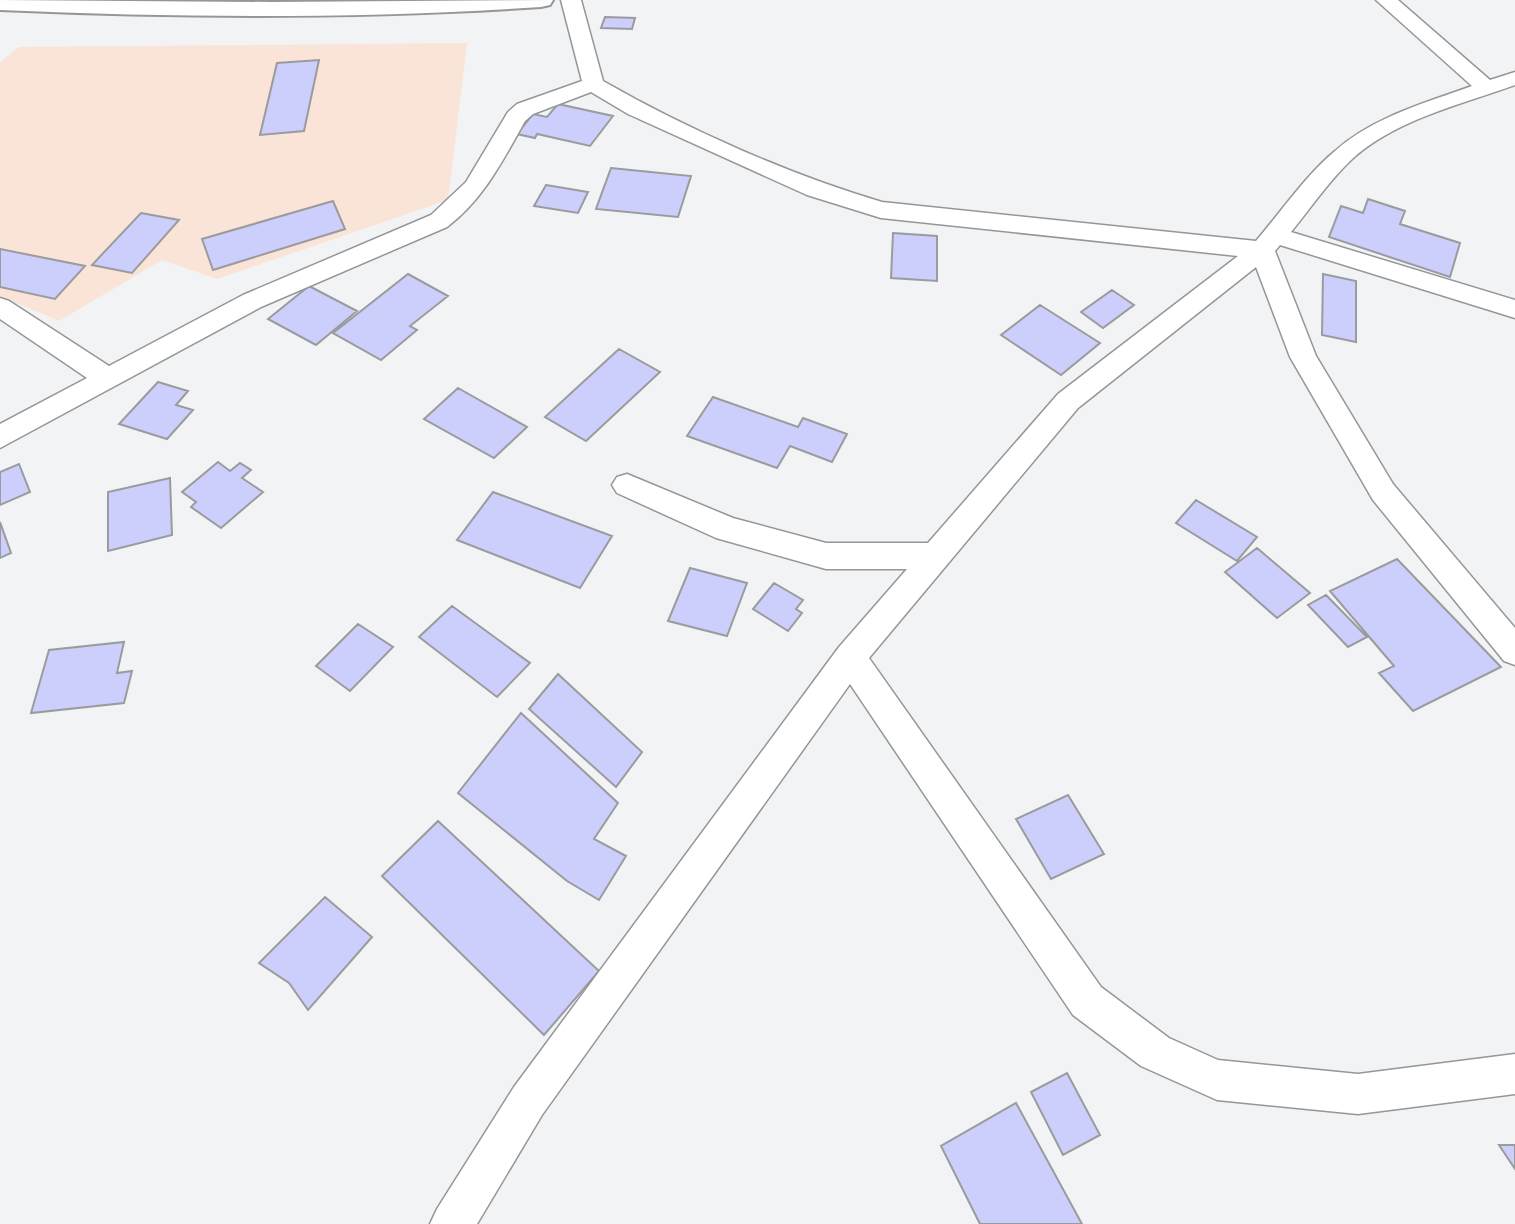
<svg xmlns="http://www.w3.org/2000/svg" width="1515" height="1224" font-family="'Asap Condensed',sans-serif">
	<style>
		.education { fill: #fae4d7 }
		.building { fill: #cccefb; stroke: #9b9b9d; stroke-width: 2 }
		.lines { fill: none; stroke-linecap: round; stroke-linejoin: round }
		.minor-casing { stroke: #949698; stroke-width: 3 }
		.trunk-casing { stroke: #949698; stroke-width: 4 }
		.minor { fill: #fff; fill-rule: evenodd }
		.trunk { fill: #fff; fill-rule: evenodd }
	</style>
	<rect width="100%" height="100%" fill="#f1f3f5"/>
	<!-- education -->
	<path class="education" d="M467 43 448 200 217 279 162 260 59 321 0 296V62L19 47Z"/>
	<!-- building -->
	<path class="building" d="M605 17 635 18 632 29 601 28Z
		M319 60 304 131 260 135 277 63Z
		M558 104 613 116 590 146 537 134 535 138 517 134 533 114 547 117Z
		M611 168 691 176 678 217 596 209Z
		M546 185 588 192 578 213 534 206Z
		M1368 199 1405 211 1400 224 1460 243 1450 277 1329 237 1341 206 1363 213Z
		M333 201 345 229 213 270 202 239Z
		M141 213 179 220 132 273 92 265Z
		M893 233 937 236V281L891 278Z
		M0 249 85 266 55 299 0 287Z
		M408 274 448 296 410 326 417 330 381 360 333 333Z
		M1323 274 1356 281V342L1322 335Z
		M309 286 357 311 316 345 268 319Z
		M1112 290 1134 305 1103 328 1081 312Z
		M1040 305 1100 343 1061 375 1001 335Z
		M619 349 660 372 586 441 545 417Z
		M158 382 188 391 176 405 193 410 167 439 119 424Z
		M458 388 527 427 494 458 424 419Z
		M713 397 798 427 803 418 847 434 832 462 790 446 777 468 687 436Z
		M218 462 230 471 240 463 251 470 242 478 263 492 221 528 191 507 196 502 182 492Z
		M19 464 30 492 0 505V472Z
		M170 478 172 535 108 551V492Z
		M493 492 612 536 580 588 457 540Z
		M1196 500 1257 537 1237 561 1176 523Z
		M0 522 11 553 0 558Z
		M1257 548 1310 593 1277 618 1225 572Z
		M1397 559 1501 667 1413 711 1379 673 1394 666 1330 591Z
		M690 568 747 583 727 636 668 621Z
		M774 583 803 600 796 609 802 613 788 631 753 609Z
		M1326 595 1367 637 1348 647 1308 605Z
		M452 606 530 663 497 697 419 637Z
		M358 624 393 647 350 691 316 666Z
		M124 642 117 673 132 671 124 703 31 713 49 650Z
		M558 674 642 752 616 787 529 709Z
		M521 713 618 803 594 839 626 856 599 900 567 881 458 793Z
		M1068 795 1104 854 1051 879 1016 819Z
		M438 821 599 971 544 1035 382 876Z
		M325 897 372 937 308 1010 289 983 259 963Z
		M1067 1073 1100 1135 1063 1155 1031 1092Z
		M1016 1103 1082 1224H980L941 1146Z
		M1499 1145H1515V1169Z"/>
	<g class="lines">
		<!-- minor casing -->
		<g class="minor-casing">
			<path id="minor" d="M561 0H581L603 81C687 129 790 175 882 202L1256 241C1280 213 1307 174 1335 151 1373 117 1425 103 1472 86L1376 0H1398L1490 80 1515 72V85C1460 105 1393 120 1350 161 1328 182 1310 209 1291 232L1515 300V318L1280 245 1275 251 1316 356 1393 484 1515 628V665L1504 661 1373 500 1290 357 1256 267 1078 408 869 658 1101 987 1169 1038 1218 1060 1358 1074 1515 1054V1094L1358 1114 1217 1100 1141 1066 1073 1015 850 684 542 1115 477 1224H430L437 1209 514 1087 839 647 907 569H826L716 538 617 493 612 485 617 477 627 474 733 518 826 543H928L1058 394 1238 256 881 218 807 195 628 114 591 92 533 114 525 121C503 160 484 199 447 227L261 307 0 448V424L87 378 0 319V298L9 301 109 366 243 295 431 215 466 182 508 112 517 104 582 81Z"/>
		</g>
		<!-- trunk casing -->
		<g class="trunk-casing">
			<path id="trunk" d="M0 0 271 2 553 0 550 5 541 7C360 19 181 18 0 10Z"/>
		</g>
		<!-- minor -->
		<use href="#minor" class="minor"/>
		<!-- trunk -->
		<use href="#trunk" class="trunk"/>
	</g>
</svg>
